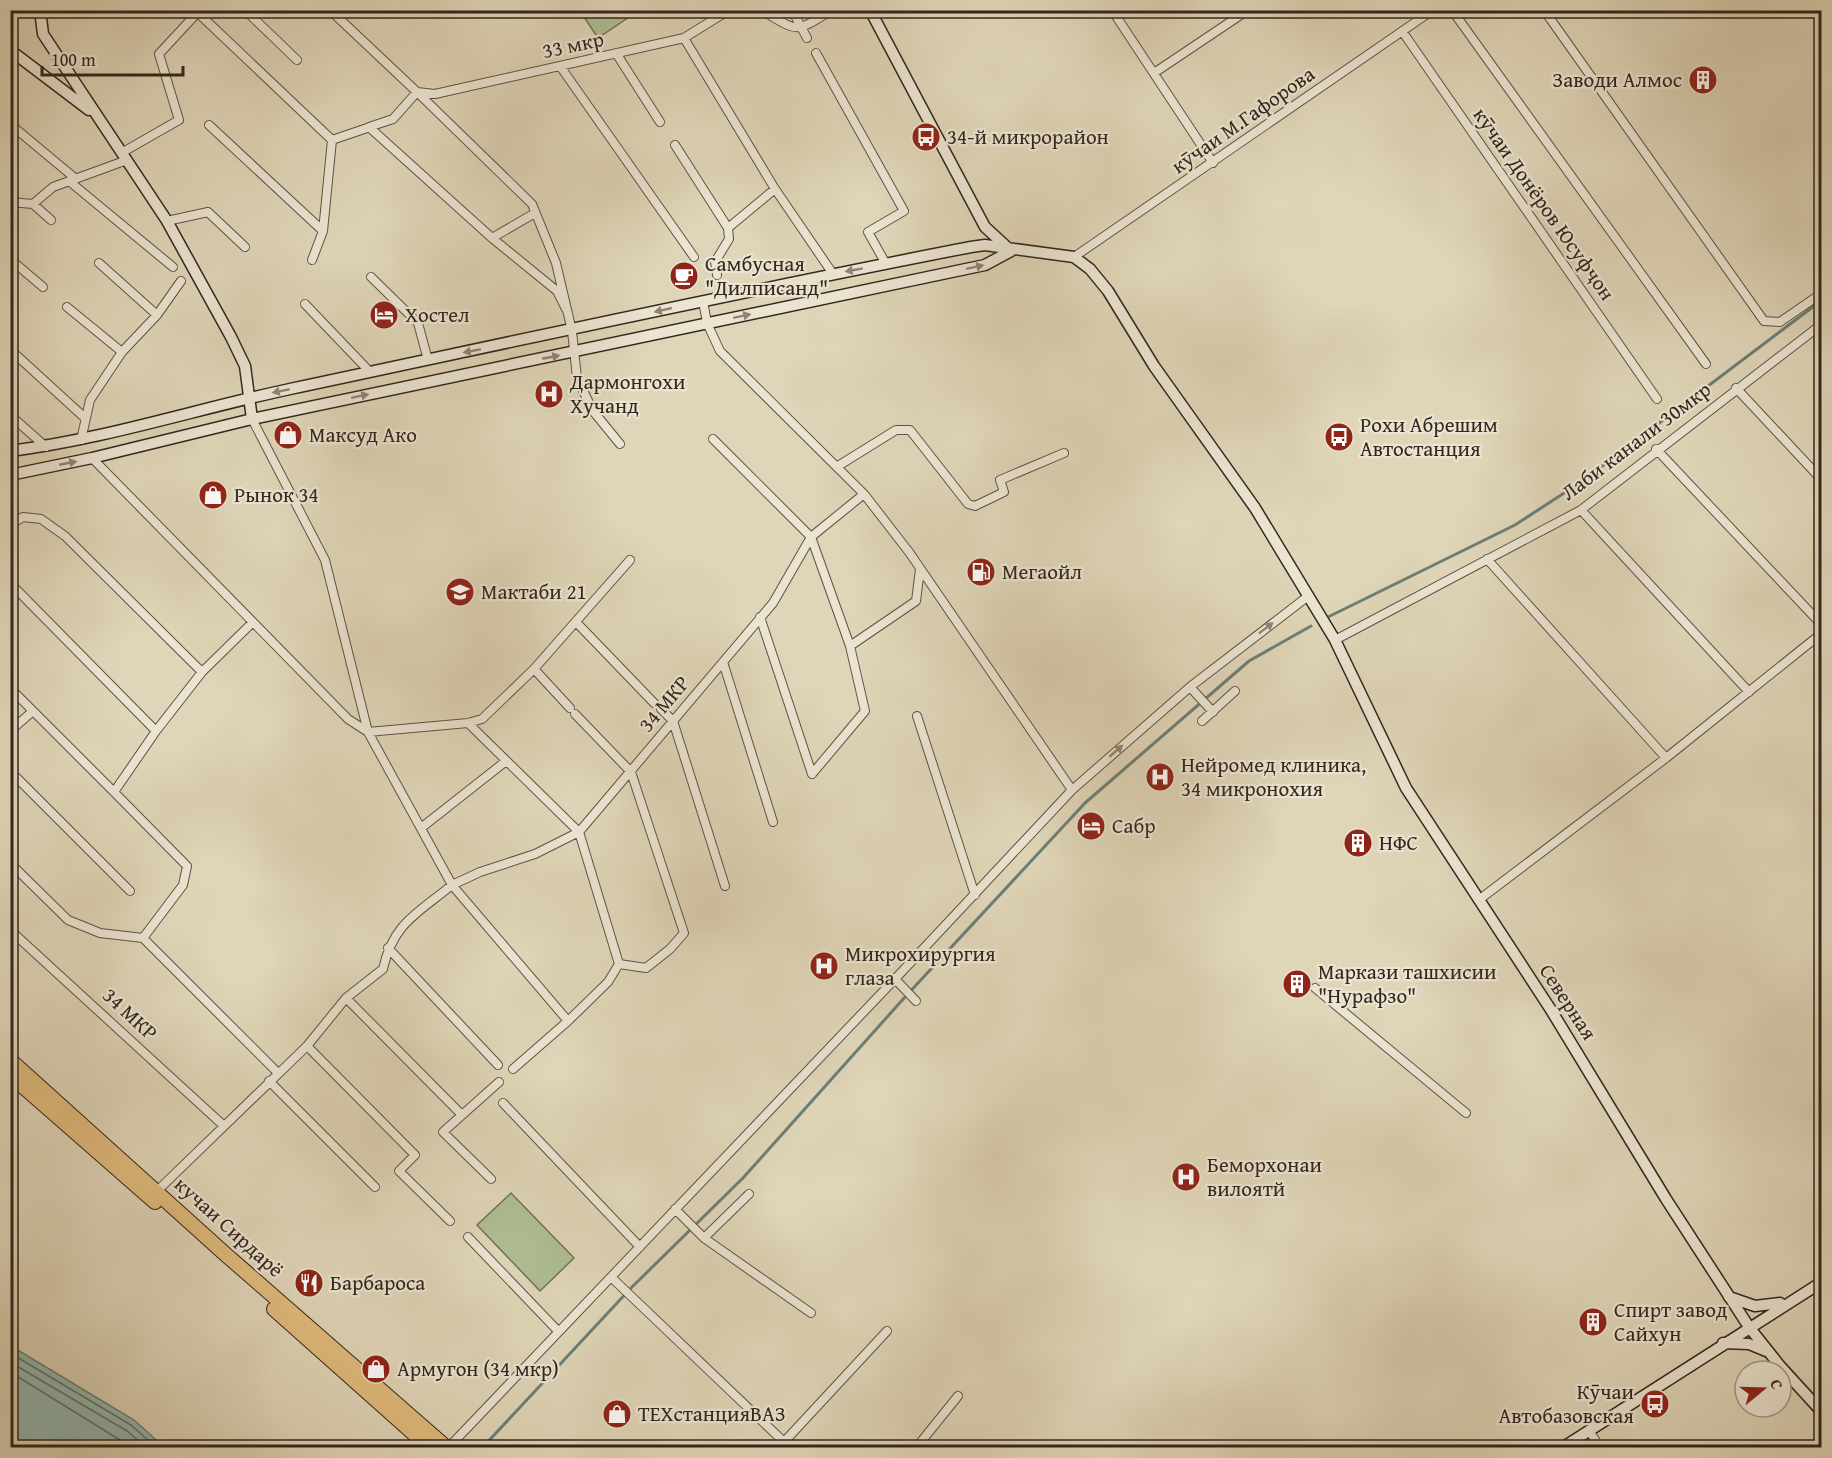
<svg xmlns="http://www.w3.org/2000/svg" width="1832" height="1458" font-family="'Gentium Book Plus',serif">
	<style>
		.green { fill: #aebe92; stroke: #707257; stroke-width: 1.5 }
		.water { fill: #93b8b1; stroke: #6d7e75; stroke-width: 1.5 }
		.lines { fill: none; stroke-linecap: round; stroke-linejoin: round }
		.shore { stroke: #636f66; stroke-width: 1.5 }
		.stream { stroke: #6d7e75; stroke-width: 3 }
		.street-casing { stroke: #5e5243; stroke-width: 10 }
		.secondary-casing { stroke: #33261c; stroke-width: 13 }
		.highway-casing { stroke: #33261c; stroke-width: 16 }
		.street { stroke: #eae4d1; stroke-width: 8 }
		.secondary { stroke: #eae4d1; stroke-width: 10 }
		.highway { stroke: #e0ba7c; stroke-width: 14 }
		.oneway { fill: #8e8576 }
		.labels { text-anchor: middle; stroke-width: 4.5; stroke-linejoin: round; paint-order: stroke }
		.street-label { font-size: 21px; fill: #33261c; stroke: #eae4d1 }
		.poi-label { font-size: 21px; fill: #33261c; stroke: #eae4d1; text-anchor: start }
	</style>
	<rect width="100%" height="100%" fill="#dfd5b8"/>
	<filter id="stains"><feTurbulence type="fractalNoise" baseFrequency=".00333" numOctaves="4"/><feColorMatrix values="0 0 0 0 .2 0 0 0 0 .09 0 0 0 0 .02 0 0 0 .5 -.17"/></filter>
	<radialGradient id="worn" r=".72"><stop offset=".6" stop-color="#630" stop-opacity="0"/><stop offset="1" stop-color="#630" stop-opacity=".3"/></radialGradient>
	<!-- green -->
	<path class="green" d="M580 11H638L598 38Z
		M511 1193 574 1258 540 1291 477 1225Z"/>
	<!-- water -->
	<path class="water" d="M11 1346 134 1420 164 1447H11Z"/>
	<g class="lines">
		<!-- shore -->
		<path class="shore" d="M10 1353 131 1425 157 1448
			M10 1362 127 1431 147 1448
			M10 1372 133 1448"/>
		<!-- stream -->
		<path class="stream" d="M1326 618 1515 525 1581 482 1822 300
			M482 1448 631 1288 743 1178 905 997 1085 803 1249 661 1311 626"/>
		<!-- street casing -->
		<g class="street-casing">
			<path id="street" d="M195 10 332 140
				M245 10 297 60
				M330 10 417 92 435 94 684 38 729 10
				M761 10C799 32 793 34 832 10
				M792 10 807 38
				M1112 10 1213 163
				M1452 10 1706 364
				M1544 10 1764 321 1780 322 1822 293
				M203 18 211 10
				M1402 31 1657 399
				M684 38 775 189 833 274
				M616 53 660 122
				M816 53 904 211 868 232 886 264
				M560 66 694 257
				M1154 73 1248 10
				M10 124 76 179
				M209 125 323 231
				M332 140 373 126
				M675 145 728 228 729 239 715 262 717 275
				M123 152 179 120 159 54 197 13
				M69 181 173 267
				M10 202 33 204 53 187 127 160
				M33 204 51 220
				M167 221 208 212 245 247
				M728 228 775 189
				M492 238 535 213
				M1074 257 1433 10
				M10 259 43 287
				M312 260 323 231 332 140
				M99 263 157 315
				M371 277 418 323 428 360
				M703 301 707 323 720 351 864 494 909 552 1072 790
				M305 304 370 372
				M67 307 122 352 90 400 81 440
				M566 309 557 291 492 238 369 127 393 119 417 92 532 204 556 263 572 331 577 378 593 411 620 444
				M122 352 157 315 181 281
				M15 354 85 418
				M1736 388 1822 480
				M10 415 46 447
				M713 439 811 537 850 646
				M1656 449 1822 625
				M92 458 348 719 368 732 468 723 482 719 534 669 630 560
				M838 466 896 430H910L968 504 975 506 1004 492 1000 480 1064 453
				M1581 510 1749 692
				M10 525 23 517 41 519 65 536 202 672
				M1487 559 1666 758
				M10 583 156 731
				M760 617 812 774
				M253 622 202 672 156 731 114 792 187 866 183 885 143 938 278 1073
				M576 622 654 703
				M1335 640 1581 510 1822 324
				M723 662 773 822
				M534 669 570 708
				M1190 687 1213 712
				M10 688 114 792
				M661 709 673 721 725 886
				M917 716 975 895
				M1202 721 1235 691
				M468 723 579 832 619 964
				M10 731 33 711
				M10 771 130 891
				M812 774 865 711 850 646 916 601 920 569
				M421 828 506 761
				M10 863 68 920 100 933 143 938
				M1480 899 1666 758 1822 633
				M10 930 224 1126
				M388 948 498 1065
				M895 979 916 1001
				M1315 988 1466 1113
				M346 998 462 1115
				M568 1021 608 982 619 964 646 968 670 949 684 933 631 772 575 714
				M307 1046 415 1155 399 1171 450 1221
				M513 1069 568 1021 452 885 480 872 535 854 579 832 773 603 811 537 864 494
				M269 1081 375 1187
				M503 1103 640 1247
				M491 1179 443 1132 499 1082
				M157 1191 307 1046 346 998 383 969C393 923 418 913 452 885L368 732 325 560 252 419
				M675 1209 704 1238 811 1313
				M468 1237 558 1331
				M704 1238 749 1194
				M611 1277 784 1442 887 1331
				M1589 1430 1600 1448
				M448 1448 895 979 1072 790 1190 687 1307 597
				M916 1448 958 1396"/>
		</g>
		<!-- secondary casing -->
		<g class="secondary-casing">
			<path id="secondary" d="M40 10 43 34 167 221 231 337 245 366 252 419
				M870 10 985 227 1009 249
				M10 50 89 110
				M10 451C105 439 196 409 290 389 516 341 743 291 971 247L985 245 1074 257 1090 269 1108 291 1154 366 1255 508 1335 640 1406 788 1551 1010 1666 1199 1749 1327 1780 1366 1822 1412
				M10 475 92 458 252 419 985 265 1011 251
				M1729 1297 1755 1306 1780 1303
				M1723 1343 1749 1344 1766 1351
				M1562 1448 1822 1282"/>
		</g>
		<!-- highway casing -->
		<g class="highway-casing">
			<path id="highway" d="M10 1060 224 1253 447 1448
				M10 1075 155 1202
				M274 1309 430 1448"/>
		</g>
		<!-- street -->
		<use href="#street" class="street"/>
		<!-- secondary -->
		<use href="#secondary" class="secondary"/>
		<!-- highway -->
		<use href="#highway" class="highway"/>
	</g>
	<!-- one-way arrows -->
	<defs><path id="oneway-solid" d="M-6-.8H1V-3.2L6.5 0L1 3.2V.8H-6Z" transform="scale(1.5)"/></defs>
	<g class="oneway">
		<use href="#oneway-solid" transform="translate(975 267) rotate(-12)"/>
		<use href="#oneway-solid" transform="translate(854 270) rotate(170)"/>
		<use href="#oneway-solid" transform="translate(663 310) rotate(167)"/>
		<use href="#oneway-solid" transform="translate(742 316) rotate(-12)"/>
		<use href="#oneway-solid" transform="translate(472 351) rotate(169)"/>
		<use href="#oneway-solid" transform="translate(551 357) rotate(-11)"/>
		<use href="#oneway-solid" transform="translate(281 391) rotate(168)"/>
		<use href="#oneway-solid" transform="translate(360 396) rotate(-12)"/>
		<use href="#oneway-solid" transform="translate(68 463) rotate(-11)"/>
		<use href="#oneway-solid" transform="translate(1266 628) rotate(-37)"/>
		<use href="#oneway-solid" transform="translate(1116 751) rotate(-41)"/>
	</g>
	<!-- icons -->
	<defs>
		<g id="building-disc" transform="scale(1.5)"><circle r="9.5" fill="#8f2418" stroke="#eae4d1"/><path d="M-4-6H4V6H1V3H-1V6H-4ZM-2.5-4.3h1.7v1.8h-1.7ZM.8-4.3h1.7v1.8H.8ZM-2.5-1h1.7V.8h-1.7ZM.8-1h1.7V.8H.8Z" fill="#fff"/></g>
		<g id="bus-disc" transform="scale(1.5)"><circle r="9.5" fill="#8f2418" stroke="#eae4d1"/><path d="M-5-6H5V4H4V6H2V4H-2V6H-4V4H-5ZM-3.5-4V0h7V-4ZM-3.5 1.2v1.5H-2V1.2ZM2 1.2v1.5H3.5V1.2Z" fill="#fff"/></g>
		<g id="cafe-disc" transform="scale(1.5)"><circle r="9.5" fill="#8f2418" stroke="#eae4d1"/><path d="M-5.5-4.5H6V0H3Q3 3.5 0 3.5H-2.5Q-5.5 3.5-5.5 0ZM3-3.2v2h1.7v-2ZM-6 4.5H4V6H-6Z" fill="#fff"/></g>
		<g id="hotel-disc" transform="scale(1.5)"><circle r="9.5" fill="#8f2418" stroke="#eae4d1"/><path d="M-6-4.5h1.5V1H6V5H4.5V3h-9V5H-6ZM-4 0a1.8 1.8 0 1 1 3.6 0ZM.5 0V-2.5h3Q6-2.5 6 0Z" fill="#fff"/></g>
		<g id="hospital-disc" transform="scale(1.5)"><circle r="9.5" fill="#8f2418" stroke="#eae4d1"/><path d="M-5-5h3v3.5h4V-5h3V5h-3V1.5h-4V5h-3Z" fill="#fff"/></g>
		<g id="shop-disc" transform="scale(1.5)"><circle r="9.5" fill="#8f2418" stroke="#eae4d1"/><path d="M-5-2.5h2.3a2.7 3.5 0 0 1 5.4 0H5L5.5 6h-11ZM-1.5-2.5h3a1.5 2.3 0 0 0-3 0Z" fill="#fff"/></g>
		<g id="fuel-disc" transform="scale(1.5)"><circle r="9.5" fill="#8f2418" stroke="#eae4d1"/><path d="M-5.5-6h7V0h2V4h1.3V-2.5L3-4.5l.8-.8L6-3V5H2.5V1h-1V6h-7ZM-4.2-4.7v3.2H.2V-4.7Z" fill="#fff"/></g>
		<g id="school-disc" transform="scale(1.5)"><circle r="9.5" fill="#8f2418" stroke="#eae4d1"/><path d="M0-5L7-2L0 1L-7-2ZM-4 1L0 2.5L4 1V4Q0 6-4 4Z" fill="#fff"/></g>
		<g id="restaurant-disc" transform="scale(1.5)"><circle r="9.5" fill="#8f2418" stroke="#eae4d1"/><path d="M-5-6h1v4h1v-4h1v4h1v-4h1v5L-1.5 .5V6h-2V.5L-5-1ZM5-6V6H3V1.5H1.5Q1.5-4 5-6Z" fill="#fff"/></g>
	</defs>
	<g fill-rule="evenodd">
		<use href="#building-disc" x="1703" y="80"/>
		<use href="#bus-disc" x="926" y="137"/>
		<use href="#cafe-disc" x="684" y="276"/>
		<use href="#hotel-disc" x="384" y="315"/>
		<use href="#hospital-disc" x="549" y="394"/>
		<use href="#shop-disc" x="288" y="435"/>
		<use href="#bus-disc" x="1339" y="437"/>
		<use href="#shop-disc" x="213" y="495"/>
		<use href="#fuel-disc" x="981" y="572"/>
		<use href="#school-disc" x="460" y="592"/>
		<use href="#hospital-disc" x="1160" y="777"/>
		<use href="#hotel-disc" x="1091" y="826"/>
		<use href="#building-disc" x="1358" y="843"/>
		<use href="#hospital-disc" x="824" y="966"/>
		<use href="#building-disc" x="1297" y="984"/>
		<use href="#hospital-disc" x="1186" y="1177"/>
		<use href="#restaurant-disc" x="309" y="1283"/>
		<use href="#building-disc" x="1593" y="1322"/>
		<use href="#shop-disc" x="376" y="1369"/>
		<use href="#bus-disc" x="1655" y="1404"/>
		<use href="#shop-disc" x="617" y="1414"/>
	</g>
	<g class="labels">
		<!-- street labels -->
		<g class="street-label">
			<text transform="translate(573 45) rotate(-12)" y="7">33 мкр</text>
			<text transform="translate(1243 120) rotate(-35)" y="7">кӯчаи М.Гафорова</text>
			<text transform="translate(1544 204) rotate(55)" y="7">кӯчаи Донёров Юсуфҷон</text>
			<text transform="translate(1636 441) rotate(-37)" y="7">Лаби канали 30мкр</text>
			<text transform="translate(664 704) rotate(-50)" y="7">34 МКР</text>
			<text transform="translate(1568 1002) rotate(57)" y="7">Северная</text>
			<text transform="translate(130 1014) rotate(43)" y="7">34 МКР</text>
			<text transform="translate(229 1227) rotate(42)" y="7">кучаи Сирдарё</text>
		</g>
		<!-- poi labels -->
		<g class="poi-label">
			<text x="1682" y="87" text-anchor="end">Заводи Алмос</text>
			<text x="947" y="144">34-й микрорайон</text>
			<text x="705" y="271">Самбусная<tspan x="705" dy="24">"Дилписанд"</tspan></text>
			<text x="405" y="322">Хостел</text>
			<text x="570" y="389">Дармонгохи<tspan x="570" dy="24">Хучанд</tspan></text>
			<text x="1360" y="432">Рохи Абрешим<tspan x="1360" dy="24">Автостанция</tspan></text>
			<text x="309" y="442">Максуд Ако</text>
			<text x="234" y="502">Рынок 34</text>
			<text x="1002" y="579">Мегаойл</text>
			<text x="481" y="599">Мактаби 21</text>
			<text x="1181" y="772">Нейромед клиника,<tspan x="1181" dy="24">34 микронохия</tspan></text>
			<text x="1112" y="833">Сабр</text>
			<text x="1379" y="850">НФС</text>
			<text x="845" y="961">Микрохирургия<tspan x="845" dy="24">глаза</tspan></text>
			<text x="1318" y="979">Маркази ташхисии<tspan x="1318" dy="24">"Нурафзо"</tspan></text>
			<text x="1207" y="1172">Беморхонаи<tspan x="1207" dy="24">вилоятй</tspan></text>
			<text x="330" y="1290">Барбароса</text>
			<text x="1614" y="1317">Спирт завод<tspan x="1614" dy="24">Сайхун</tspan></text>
			<text x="397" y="1376">Армугон (34 мкр)</text>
			<text x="1634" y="1399" text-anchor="end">Кӯчаи<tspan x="1634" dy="24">Автобазовская</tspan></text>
			<text x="638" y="1421">ТЕХстанцияВАЗ</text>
		</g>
	</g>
	<!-- margin -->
	<rect width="1832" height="1458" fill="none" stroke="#dfd5b8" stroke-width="36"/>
	<rect x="12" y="12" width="1808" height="1434" fill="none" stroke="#33261c" stroke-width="3"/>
	<rect x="18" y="18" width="1796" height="1422" fill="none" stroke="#33261c" stroke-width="1.5"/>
	<!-- north arrow -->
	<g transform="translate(1763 1389) rotate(71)"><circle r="28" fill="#eae4d1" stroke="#a19889" stroke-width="1.5"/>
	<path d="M0-4.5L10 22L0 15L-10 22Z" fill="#8f2418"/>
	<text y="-9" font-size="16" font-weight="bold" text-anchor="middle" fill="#33261c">С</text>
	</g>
	<!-- scale -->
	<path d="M42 66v9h141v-9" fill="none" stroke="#33261c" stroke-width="3"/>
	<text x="51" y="66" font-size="18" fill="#33261c" stroke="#eae4d1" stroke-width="4.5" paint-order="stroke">100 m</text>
	<rect width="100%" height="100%" filter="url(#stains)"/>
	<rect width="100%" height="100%" fill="url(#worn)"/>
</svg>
